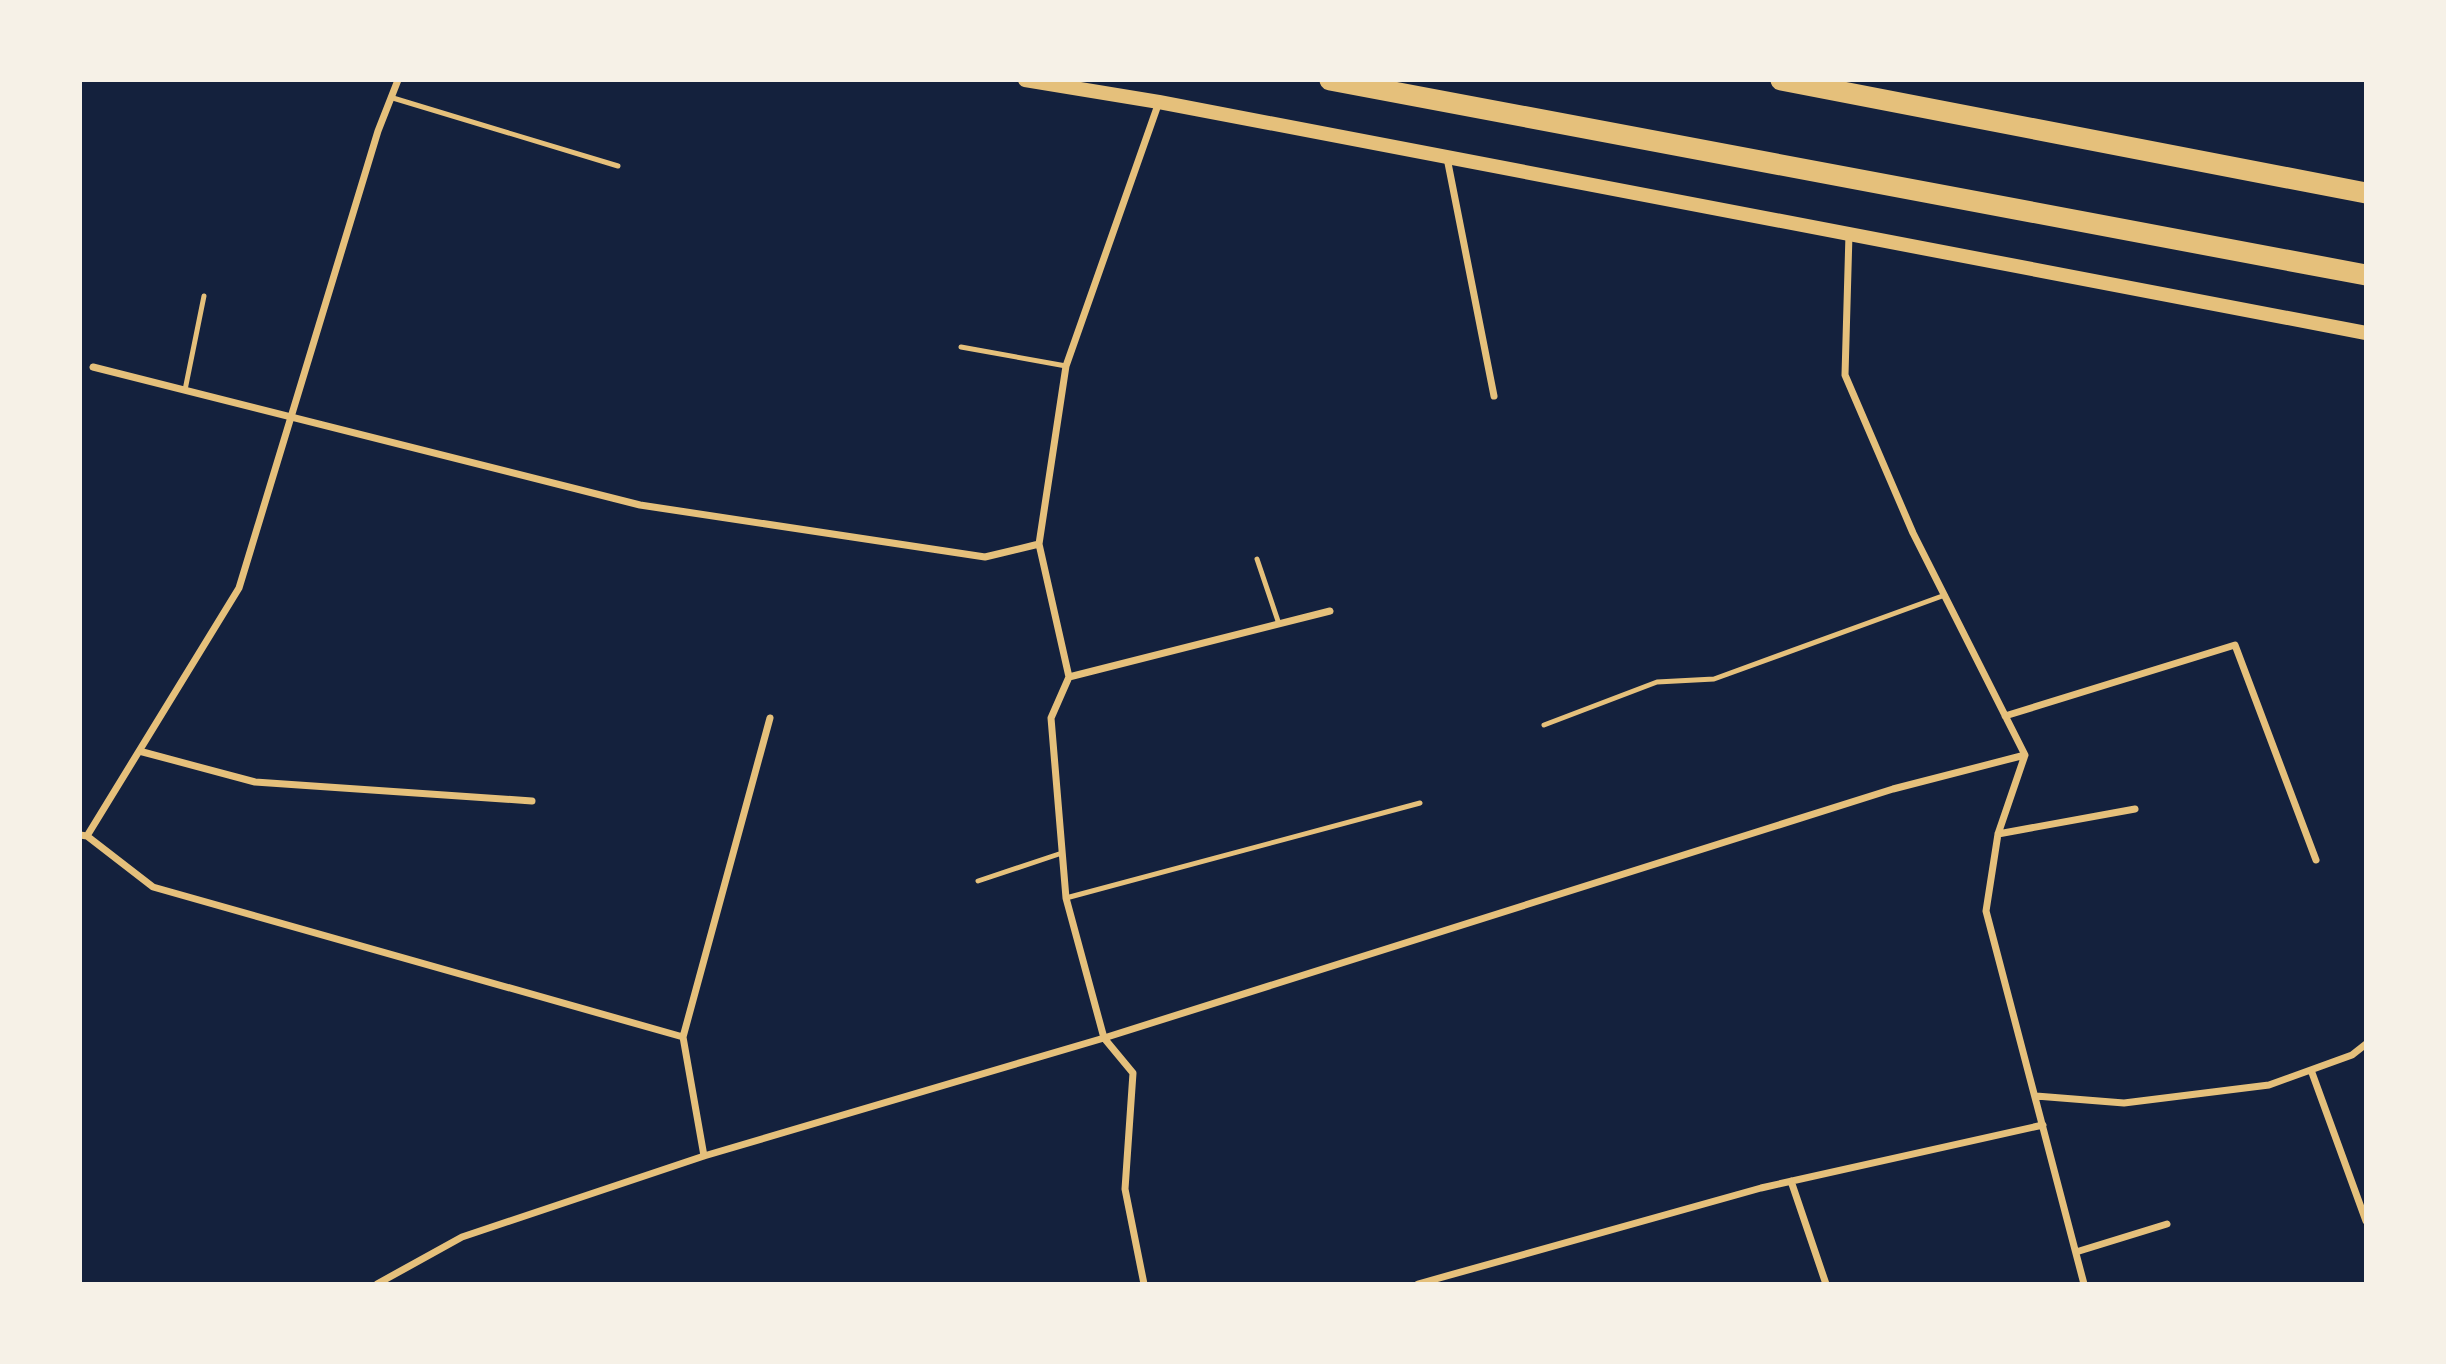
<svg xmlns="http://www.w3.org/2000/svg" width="2446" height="1364" font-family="'Noto Sans',sans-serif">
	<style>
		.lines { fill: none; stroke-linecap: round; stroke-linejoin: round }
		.service { stroke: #e5c07b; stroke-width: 5 }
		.minor { stroke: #e5c07b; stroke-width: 7 }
		.secondary { stroke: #e5c07b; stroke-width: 14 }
		.motorway { stroke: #e5c07b; stroke-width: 21 }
	</style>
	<rect width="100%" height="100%" fill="#14213d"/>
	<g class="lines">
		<!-- service -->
		<path class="service" d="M393 98 618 166
			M961 347 1066 366
			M185 390 204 296
			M1257 559 1279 624
			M1544 725 1657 682 1714 679 1945 595
			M978 881 1062 853
			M1066 898 1420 803"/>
		<!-- minor -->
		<path class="minor" d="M1447 158 1494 396
			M1849 234 1845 375 1913 533 2025 755 1998 834 1986 911 2084 1284
			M93 367 640 505 985 557 1039 544
			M1069 677 1330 611
			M2005 716 2235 645 2316 860
			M139 751 255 782 532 801
			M1998 834 2135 809
			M80 835 87 836 153 887 683 1037
			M87 836 239 588 378 131 398 80
			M2311 1070 2366 1221
			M2036 1096 2124 1103 2269 1085 2352 1055 2366 1044
			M704 1156 683 1037 770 718
			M1791 1181 1826 1284
			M2076 1252 2167 1224
			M377 1284 462 1237 704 1156 1104 1038 1893 789 2025 755
			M1144 1284 1125 1189 1133 1073 1104 1038 1066 898 1051 718 1069 677 1039 544 1066 366 1159 102
			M1418 1284 1761 1188 2043 1125"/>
		<!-- secondary -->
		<path class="secondary" d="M1025 80 1159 102 2366 333"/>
		<!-- motorway -->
		<path class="motorway" d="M1330 80 2366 275
			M1781 80 2366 193"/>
	</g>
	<!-- border -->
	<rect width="2446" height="1364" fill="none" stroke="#f6f1e7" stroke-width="164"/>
</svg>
